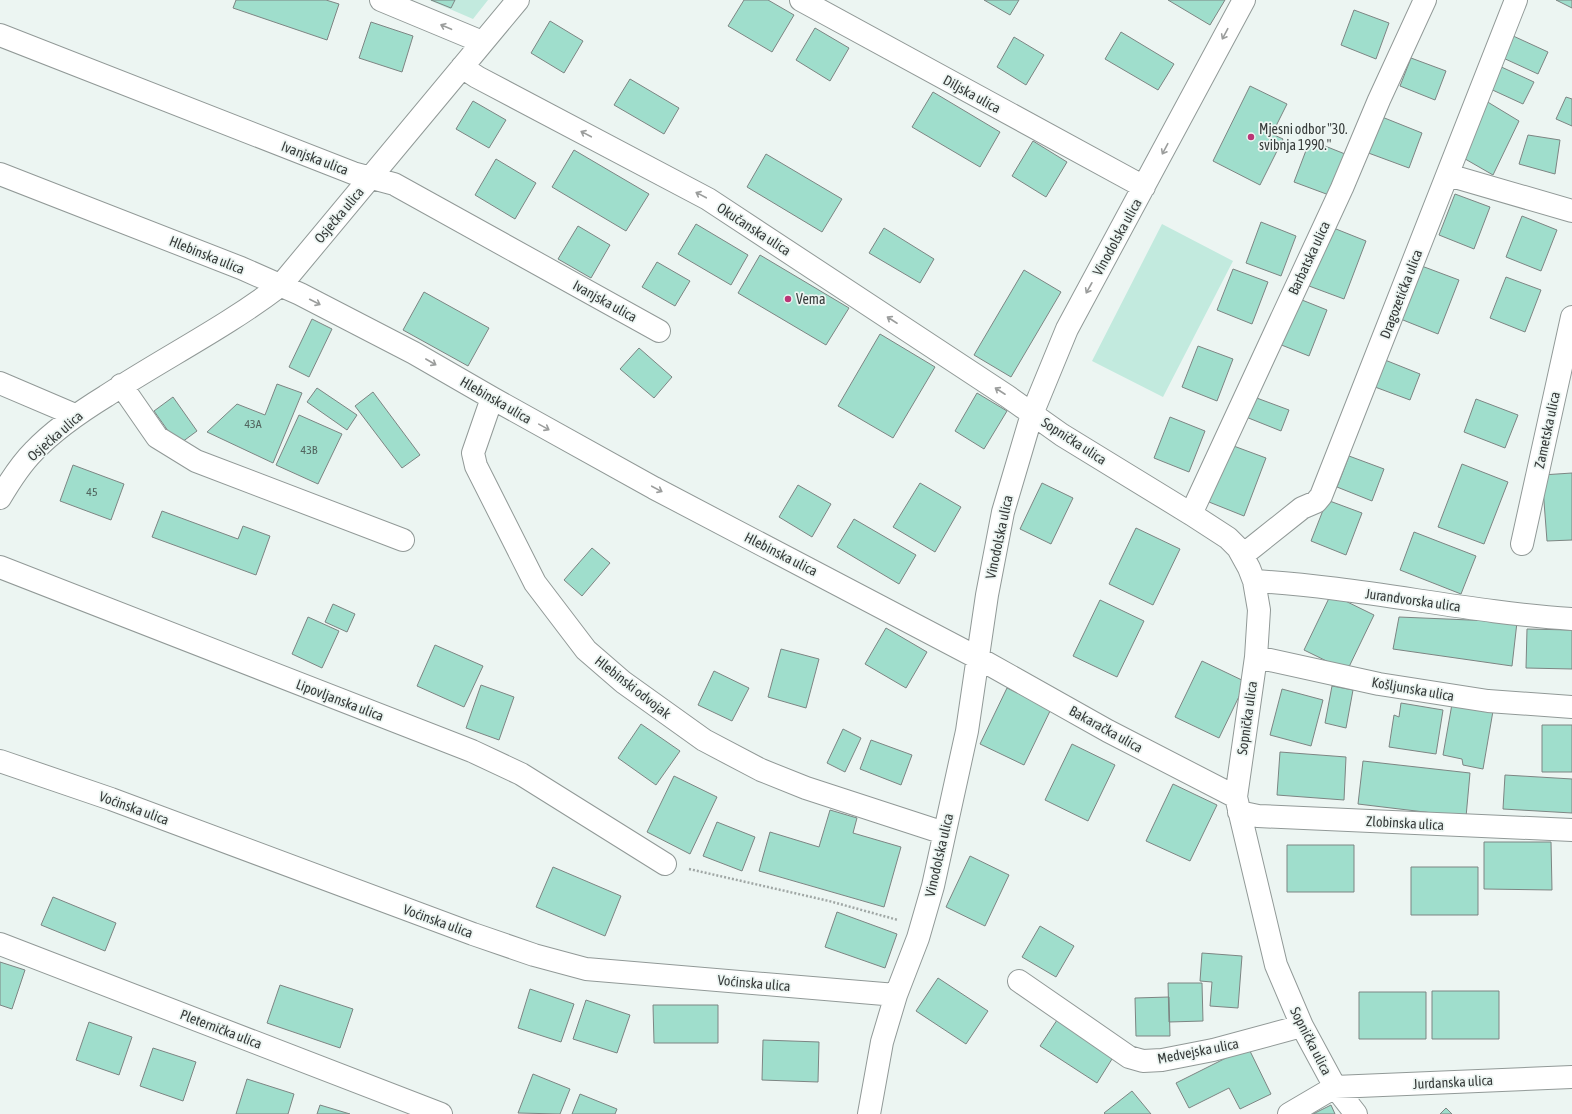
<svg xmlns="http://www.w3.org/2000/svg" width="1572" height="1114" font-family="'Asap Condensed',sans-serif">
	<style>
		.green { fill: #c2eade }
		.building { fill: #9fdecc; stroke: #7d8583 }
		.lines { fill: none; stroke-linecap: round; stroke-linejoin: round }
		.minor-casing { stroke: #919997; stroke-width: 24 }
		.path { stroke: #a0a7a5; stroke-width: 2.5; stroke-dasharray: 2 2; stroke-linecap: butt }
		.minor { stroke: #fff; stroke-width: 22 }
		.oneway { stroke: #9b9d9c }
		.poi-dot { fill: #bb3576; stroke: #ecf5f2; stroke-width: 1.5 }
		.labels { text-anchor: middle; stroke-width: 3.5; stroke-linejoin: round; paint-order: stroke }
		.number-label { font-size: 12px; fill: #51645e }
		.street-label { font-size: 14px; fill: #373b3a; stroke: #ecf5f2 }
		.poi-label { font-size: 14px; fill: #373b3a; stroke: #ecf5f2; text-anchor: start }
	</style>
	<rect width="100%" height="100%" fill="#ecf5f2"/>
	<!-- green -->
	<path class="green" d="M429 0H488L473 19Z
		M1162 224 1233 261 1163 397 1092 361Z"/>
	<!-- building -->
	<path class="building" d="M236 0H326L339 4 327 40 233 8Z
		M431 0H455L451 8Z
		M744 0H768L794 15 772 52 728 26Z
		M984 0H1019L1010 15Z
		M1168 0H1225L1210 25Z
		M1556 0H1572V8Z
		M1354 10 1389 23 1376 59 1341 45Z
		M550 21 583 41 564 73 531 53Z
		M371 22 413 36 402 72 359 58Z
		M815 28 849 48 830 81 796 60Z
		M1121 32 1174 64 1158 90 1105 59Z
		M1511 35 1548 52 1538 74 1501 57Z
		M1014 37 1044 55 1026 85 997 67Z
		M1411 58 1446 71 1435 100 1400 86Z
		M1497 65 1534 82 1523 104 1486 87Z
		M630 79 679 108 664 134 614 105Z
		M1250 86 1287 104 1272 134 1283 139 1260 185 1213 161Z
		M933 92 1000 132 980 167 912 127Z
		M1566 97 1572 99V126L1556 119Z
		M473 101 506 120 489 148 456 129Z
		M1486 101 1519 121 1493 175 1460 156Z
		M1377 115 1422 133 1409 168 1363 151Z
		M1528 135 1560 140 1555 174 1519 164Z
		M1310 140 1345 154 1329 195 1294 182Z
		M1033 141 1067 162 1046 197 1012 176Z
		M574 150 649 194 626 231 552 187Z
		M766 154 842 199 822 232 747 187Z
		M496 159 536 183 515 219 475 195Z
		M1455 194 1490 207 1474 249 1439 235Z
		M1522 216 1557 230 1541 271 1506 257Z
		M1261 222 1296 236 1281 276 1246 263Z
		M696 224 748 255 731 285 678 254Z
		M578 226 610 245 591 278 558 259Z
		M1331 227 1366 241 1344 299 1309 286Z
		M884 228 934 259 920 283 869 253Z
		M760 255 849 308 826 345 738 293Z
		M657 262 690 281 675 306 642 287Z
		M1419 265 1459 280 1438 334 1398 318Z
		M1233 269 1268 282 1252 324 1217 310Z
		M1024 270 1061 292 1011 377 974 355Z
		M1506 277 1541 290 1525 332 1490 318Z
		M424 292 489 328 468 366 403 330Z
		M1292 296 1327 310 1309 356 1274 342Z
		M312 319 332 329 309 377 289 367Z
		M880 334 935 367 893 438 838 406Z
		M1198 346 1233 359 1217 401 1182 387Z
		M639 348 672 377 654 398 620 369Z
		M1385 360 1420 374 1410 400 1375 387Z
		M277 384 302 393 273 463 207 432 237 404 265 415Z
		M317 388 357 415 347 430 307 402Z
		M373 392 420 455 402 468 355 406Z
		M977 393 1007 411 984 449 955 431Z
		M173 397 197 431 178 445 154 411Z
		M1254 397 1289 410 1281 431 1246 417Z
		M1476 399 1518 415 1505 448 1464 432Z
		M299 415 342 434 318 484 276 465Z
		M1170 417 1205 431 1189 472 1154 458Z
		M1231 445 1266 458 1244 516 1209 502Z
		M1349 456 1384 469 1372 501 1337 487Z
		M1462 464 1508 482 1484 544 1438 527Z
		M73 465 124 484 111 520 60 501Z
		M1572 473V540L1547 541 1542 475Z
		M920 483 961 507 935 552 893 527Z
		M1042 483 1073 498 1051 544 1020 529Z
		M798 485 831 504 812 537 779 517Z
		M1327 500 1362 513 1346 555 1311 541Z
		M162 511 238 539 243 526 270 536 256 575 152 537Z
		M854 519 916 555 899 584 837 547Z
		M1136 528 1180 549 1153 605 1109 584Z
		M1414 532 1476 556 1461 594 1400 570Z
		M592 548 610 563 582 596 564 580Z
		M1331 594 1374 615 1347 671 1304 650Z
		M1100 600 1144 621 1117 677 1073 656Z
		M333 604 355 614 347 632 325 622Z
		M308 617 339 631 322 668 292 654Z
		M1399 617 1517 622 1512 666 1393 649Z
		M886 628 927 652 906 688 865 664Z
		M1527 629 1572 630V669L1526 668Z
		M435 645 483 666 464 707 417 686Z
		M781 649 819 659 806 708 768 697Z
		M1202 661 1246 682 1219 738 1175 717Z
		M714 671 749 688 732 721 698 705Z
		M481 685 514 697 499 740 466 728Z
		M1332 686 1353 690 1346 728 1325 723Z
		M1007 688 1051 709 1024 765 980 744Z
		M1282 689 1323 700 1311 746 1270 735Z
		M1401 703 1443 710 1436 754 1389 747 1394 715 1399 717Z
		M1452 704 1493 711 1483 769 1463 765 1462 759 1443 755Z
		M641 724 680 751 656 785 618 758Z
		M1542 725H1572V772H1542Z
		M843 729 861 738 845 772 827 763Z
		M871 740 912 755 901 785 860 769Z
		M1072 744 1115 765 1088 821 1045 800Z
		M1280 752 1346 757 1344 800 1277 795Z
		M1363 761 1470 773 1466 817 1358 804Z
		M1505 775 1572 779V813L1503 809Z
		M674 776 717 797 690 854 647 832Z
		M1173 784 1217 805 1190 861 1146 841Z
		M830 810 857 818 853 833 901 847 884 907 759 871 770 832 819 847Z
		M717 822 755 837 742 871 703 856Z
		M1484 842H1551L1552 890 1484 889Z
		M1287 845H1354V892H1287Z
		M970 856 1009 875 985 926 946 907Z
		M553 867 621 896 605 936 536 907Z
		M1411 867H1478V915H1411Z
		M53 897 116 923 105 951 41 925Z
		M837 912 897 934 885 968 825 947Z
		M1040 926 1074 946 1056 977 1022 957Z
		M1202 953 1242 956 1238 1008 1210 1006 1212 982 1200 981Z
		M0 962 25 970 12 1009 0 1005Z
		M938 978 988 1011 966 1044 916 1011Z
		M1168 983H1202L1203 1021 1169 1022Z
		M280 985 353 1009 340 1048 267 1023Z
		M530 989 574 1004 561 1042 518 1028Z
		M1432 991H1499V1039H1432Z
		M1359 992H1426V1039H1359Z
		M1169 997 1170 1036H1136L1135 998Z
		M586 1000 630 1015 617 1053 573 1039Z
		M653 1005H718V1043H654Z
		M1061 1014 1117 1051 1097 1083 1040 1046Z
		M89 1022 132 1037 119 1075 76 1060Z
		M763 1040 819 1042 818 1082 762 1080Z
		M1248 1047 1271 1094 1240 1109 1229 1088 1189 1108 1176 1083Z
		M153 1048 196 1062 183 1101 140 1086Z
		M533 1074 570 1089 560 1114 518 1113Z
		M247 1079 294 1094 288 1114H236Z
		M1132 1091 1151 1114H1105L1104 1113Z
		M580 1094 617 1109 615 1114H572Z
		M320 1105 350 1114H317Z
		M1331 1105 1335 1114H1313Z
		M1446 1108 1452 1114H1440Z"/>
	<g class="lines">
		<!-- minor casing -->
		<g class="minor-casing">
			<path id="minor" d="M381 0 482 42
				M801 0 1144 187
				M0 35 353 173 394 184 659 331
				M462 67 477 77 708 199 1007 396 1062 435 1191 514 1228 538 1238 548 1249 568 1254 581 1259 610 1256 657 1236 797 1276 965 1302 1026 1335 1087 1356 1114
				M0 174 241 268 300 294 414 353 492 398 654 488 978 658 1108 731 1236 797
				M1448 175 1572 211
				M0 383 75 415
				M121 385 157 437 196 461 403 540
				M492 398 473 453 476 466 535 583 586 650 623 682 704 740 761 770 806 788 944 833
				M0 498C10 481 20 465 34 451 55 429 80 412 106 396 164 358 226 327 281 285L518 0
				M1191 514 1342 188 1379 100 1425 0
				M1522 544 1572 317
				M1243 555 1302 508 1316 502 1321 496 1516 0
				M0 567 472 751 521 774 665 864
				M1254 581C1361 587 1465 612 1572 619
				M1256 657 1379 684 1488 701 1572 707
				M0 761 111 799 473 934 534 955 586 969 896 995
				M1239 812 1258 816 1572 830
				M0 944 441 1114
				M1019 981 1129 1057 1143 1061 1162 1060 1213 1050 1302 1026
				M869 1114 882 1042 896 995 918 938 933 886 967 731 987 595 1003 512 1032 414 1067 329 1244 0
				M1289 1114 1335 1087 1572 1077"/>
		</g>
		<!-- path -->
		<path class="path" d="M689 869 829 901 898 920"/>
		<!-- minor -->
		<use href="#minor" class="minor"/>
	</g>
	<!-- one-way arrows -->
	<defs><path id="oneway-shaft" d="M-6 0H5M1.5-3L5.5 0L1.5 3" fill="none" stroke-width="1.6" stroke-linecap="round" stroke-linejoin="round"/></defs>
	<g class="oneway">
		<use href="#oneway-shaft" transform="translate(446 27) rotate(-157)"/>
		<use href="#oneway-shaft" transform="translate(1225 34) rotate(118)"/>
		<use href="#oneway-shaft" transform="translate(586 134) rotate(-152)"/>
		<use href="#oneway-shaft" transform="translate(1165 149) rotate(118)"/>
		<use href="#oneway-shaft" transform="translate(701 195) rotate(-152)"/>
		<use href="#oneway-shaft" transform="translate(1089 288) rotate(119)"/>
		<use href="#oneway-shaft" transform="translate(315 302) rotate(27)"/>
		<use href="#oneway-shaft" transform="translate(892 320) rotate(-147)"/>
		<use href="#oneway-shaft" transform="translate(431 362) rotate(30)"/>
		<use href="#oneway-shaft" transform="translate(1000 391) rotate(-147)"/>
		<use href="#oneway-shaft" transform="translate(544 427) rotate(29)"/>
		<use href="#oneway-shaft" transform="translate(657 489) rotate(28)"/>
	</g>
	<!-- markers -->
	<g class="poi-dot">
		<circle cx="1251" cy="137" r="4"/>
		<circle cx="788" cy="299" r="4"/>
	</g>
	<g class="labels">
		<!-- number labels -->
		<g class="number-label">
			<text x="253" y="428">43A</text>
			<text x="309" y="454">43B</text>
			<text x="92" y="496">45</text>
		</g>
		<!-- street labels -->
		<g class="street-label">
			<text transform="translate(972 94) rotate(29)" y="5">Diljska ulica</text>
			<text transform="translate(315 158) rotate(21)" y="5">Ivanjska ulica</text>
			<text transform="translate(339 215) rotate(-50)" y="5">Osječka ulica</text>
			<text transform="translate(754 229) rotate(33)" y="5">Okučanska ulica</text>
			<text transform="translate(1117 237) rotate(-61)" y="5">Vinodolska ulica</text>
			<text transform="translate(207 255) rotate(22)" y="5">Hlebinska ulica</text>
			<text transform="translate(1309 258) rotate(-65)" y="5">Barbatska ulica</text>
			<text transform="translate(1401 294) rotate(-69)" y="5">Dragozetićka ulica</text>
			<text transform="translate(605 301) rotate(29)" y="5">Ivanjska ulica</text>
			<text transform="translate(496 400) rotate(30)" y="5">Hlebinska ulica</text>
			<text transform="translate(1547 430) rotate(-78)" y="5">Zametska ulica</text>
			<text transform="translate(55 436) rotate(-41)" y="5">Osječka ulica</text>
			<text transform="translate(1074 441) rotate(33)" y="5">Sopnička ulica</text>
			<text transform="translate(999 537) rotate(-78)" y="5">Vinodolska ulica</text>
			<text transform="translate(781 554) rotate(27)" y="5">Hlebinska ulica</text>
			<text transform="translate(1413 600) rotate(8)" y="5">Jurandvorska ulica</text>
			<text transform="translate(633 687) rotate(38)" y="5">Hlebinski odvojak</text>
			<text transform="translate(1413 689) rotate(10)" y="5">Košljunska ulica</text>
			<text transform="translate(340 700) rotate(21)" y="5">Lipovljanska ulica</text>
			<text transform="translate(1247 718) rotate(-82)" y="5">Sopnička ulica</text>
			<text transform="translate(1106 729) rotate(29)" y="5">Bakaračka ulica</text>
			<text transform="translate(134 808) rotate(20)" y="5">Voćinska ulica</text>
			<text transform="translate(1405 823) rotate(3)" y="5">Zlobinska ulica</text>
			<text transform="translate(939 855) rotate(-77)" y="5">Vinodolska ulica</text>
			<text transform="translate(438 921) rotate(20)" y="5">Voćinska ulica</text>
			<text transform="translate(754 983) rotate(5)" y="5">Voćinska ulica</text>
			<text transform="translate(221 1029) rotate(21)" y="5">Pleternička ulica</text>
			<text transform="translate(1311 1041) rotate(63)" y="5">Sopnička ulica</text>
			<text transform="translate(1198 1051) rotate(-11)" y="5">Medvejska ulica</text>
			<text transform="translate(1453 1082) rotate(-3)" y="5">Jurdanska ulica</text>
		</g>
		<!-- poi labels -->
		<g class="poi-label">
			<text x="1259" y="134">Mjesni odbor "30.<tspan x="1259" dy="16">svibnja 1990."</tspan></text>
			<text x="796" y="304">Vema</text>
		</g>
	</g>
</svg>
